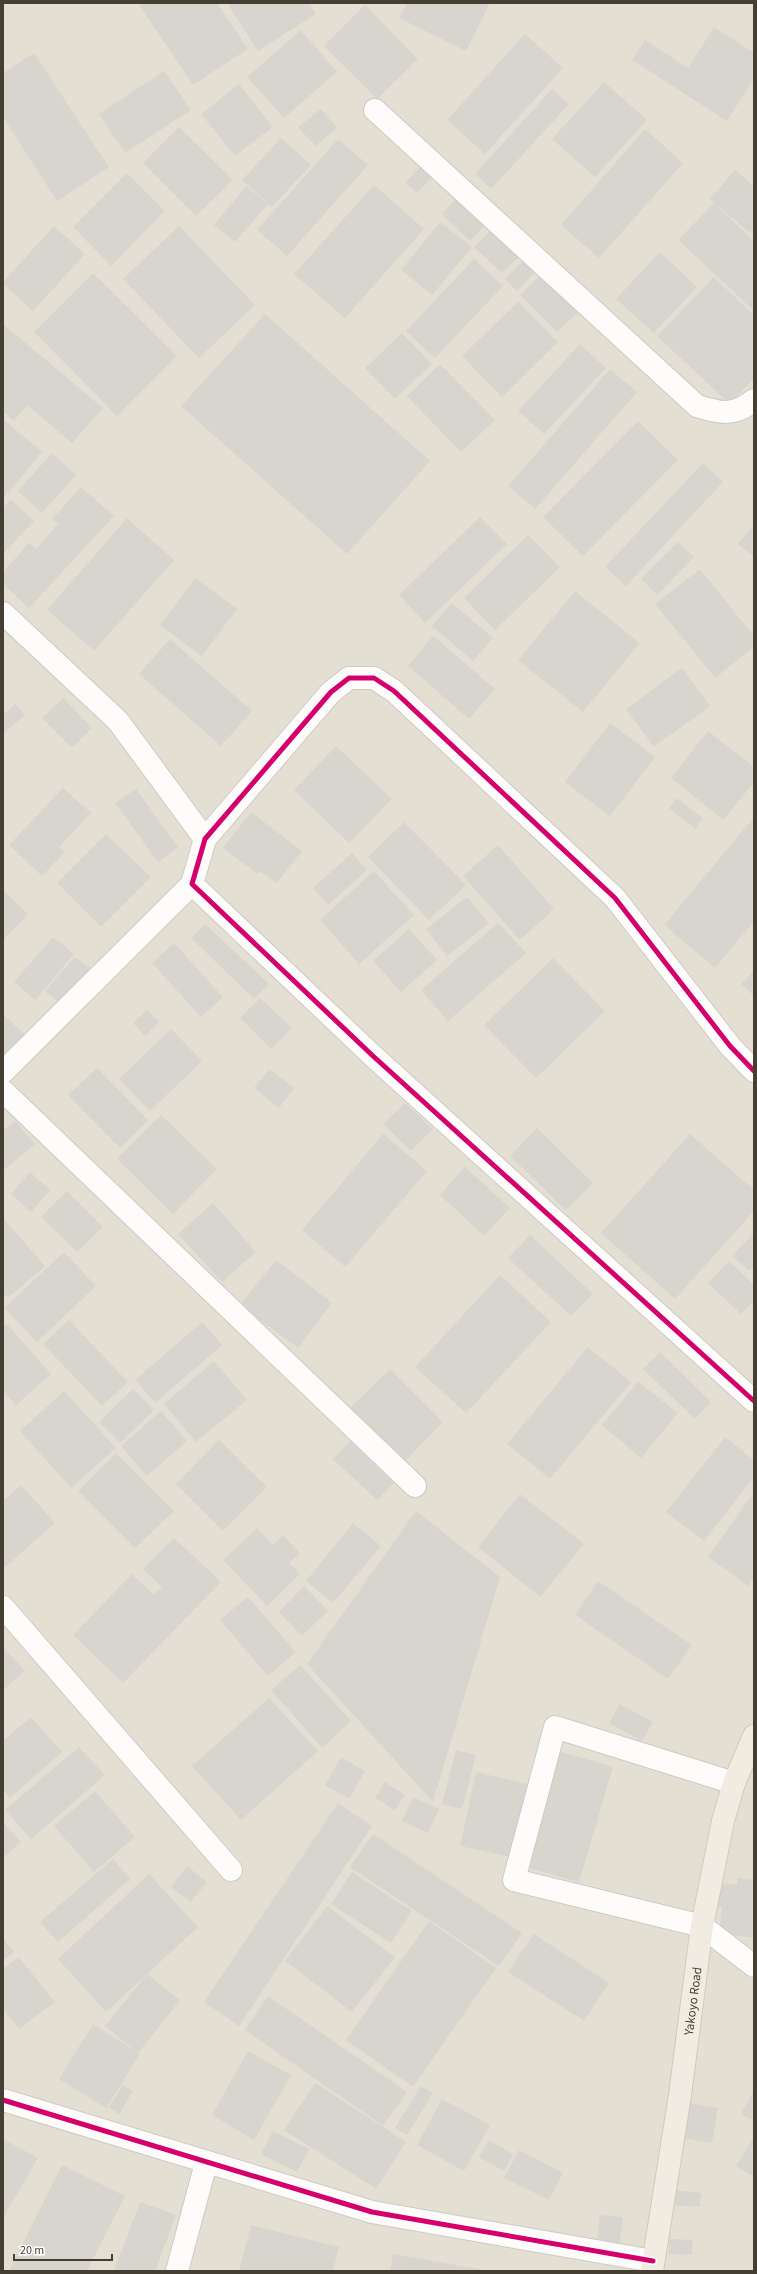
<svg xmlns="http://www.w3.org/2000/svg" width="757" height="2274" font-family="'Source Sans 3',sans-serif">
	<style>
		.residential { fill: #e4dfd3 }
		.building { fill: #d8d5cf }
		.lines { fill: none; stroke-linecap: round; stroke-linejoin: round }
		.minor-casing { stroke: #cdcac4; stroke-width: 24 }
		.major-casing { stroke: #d3cab2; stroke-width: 24 }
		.minor { stroke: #fdfcfb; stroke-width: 22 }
		.major { stroke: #f0ece2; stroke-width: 22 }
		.cycleway-casing { stroke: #fff; stroke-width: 8 }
		.cycleway { stroke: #d6006c; stroke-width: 5 }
		.labels { text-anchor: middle; stroke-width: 3.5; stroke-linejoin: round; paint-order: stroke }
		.street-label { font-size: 13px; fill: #453e32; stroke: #fff }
	</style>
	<rect width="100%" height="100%" fill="#efede6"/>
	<!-- residential -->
	<path class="residential" d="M3 3H754V2271H3Z"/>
	<!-- building -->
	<path class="building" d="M138 3H217L248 49 193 85Z
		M227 3H309L316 14 258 51Z
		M407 3H490L466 51 399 18Z
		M365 5 418 59 377 99 324 46Z
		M714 27 754 53V78L727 121 632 60 645 40 688 68Z
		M301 30 337 72 284 118 247 77Z
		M525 34 563 68 485 154 447 120Z
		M34 53 109 167 57 201 3 117V73Z
		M164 71 191 110 125 153 99 114Z
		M604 82 647 120 595 177 552 139Z
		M239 84 273 127 235 156 201 114Z
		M552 89 569 104 491 189 475 174Z
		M321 109 337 128 315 146 298 127Z
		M179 127 233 180 196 216 143 163Z
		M645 129 683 163 599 258 561 225Z
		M281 138 311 165 272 207 242 180Z
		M338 139 368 165 287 256 257 230Z
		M421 166 432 177 417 193 405 183Z
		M735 170 754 186V228L750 233 710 199Z
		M127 173 165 211 111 266 73 227Z
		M374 185 424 229 345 318 294 274Z
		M246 186 268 204 235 242 214 225Z
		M460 194 489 221 470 241 442 214Z
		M714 203 754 241V311L678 240Z
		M440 222 472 247 432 295 401 270Z
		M54 226 85 254 33 311 3 284V282Z
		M179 226 255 305 199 358 123 279Z
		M491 230 519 257 502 273 474 247Z
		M660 252 697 287 654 333 616 299Z
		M474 259 503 286 435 358 406 331Z
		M525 259 537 270 517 291 505 279Z
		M545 271 582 309 557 332 520 295Z
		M93 273 177 356 117 416 34 332Z
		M714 277 754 315V378L730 404 657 336Z
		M518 302 558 342 502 397 462 356Z
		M265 314 430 461 347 554 181 406Z
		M3 324 103 408 72 443 27 405 14 421 3 412Z
		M402 333 432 364 395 399 365 368Z
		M580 344 606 368 544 434 518 411Z
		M440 364 495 420 461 452 407 396Z
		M610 369 637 392 535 509 508 486Z
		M3 419 42 452 3 499Z
		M638 421 678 460 583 556 543 517Z
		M52 453 76 475 42 513 18 491Z
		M703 463 723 482 626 586 605 567Z
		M81 487 114 516 29 608 3 584V572L29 543 36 549 58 524 52 519Z
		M11 499 34 521 3 554V508Z
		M480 517 507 544 425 623 399 595Z
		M127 518 174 560 94 651 47 610Z
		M754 524V557L738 544Z
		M528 535 560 567 495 630 464 598Z
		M678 542 694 557 657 595 641 579Z
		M700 569 754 636V647L715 678 655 604Z
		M195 578 237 609 202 656 160 625Z
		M575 591 640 643 583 712 518 660Z
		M452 603 493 638 473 661 432 626Z
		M433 636 495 689 469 719 408 666Z
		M170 639 252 711 221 746 139 674Z
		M682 668 710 706 654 747 626 709Z
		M63 698 92 728 72 748 42 718Z
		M15 704 25 715 3 734V715Z
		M610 723 655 757 610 816 565 782Z
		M708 731 754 767V782L724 820 671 778Z
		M336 746 392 799 349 843 294 790Z
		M63 788 91 813 59 847 65 852 42 876 9 845Z
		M136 789 178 847 158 862 115 803Z
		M677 798 703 818 695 829 669 808Z
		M251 812 302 851 277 883 260 871 258 874 223 848Z
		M754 817V921L715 968 664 925Z
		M404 822 466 885 429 920 368 857Z
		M106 834 151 877 101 927 57 883Z
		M498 845 554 909 520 940 463 876Z
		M352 853 367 870 328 905 313 888Z
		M374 871 414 915 359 964 320 920Z
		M3 890 28 914 3 940Z
		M467 897 489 923 447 956 426 929Z
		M498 923 526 953 448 1021 421 990Z
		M205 924 269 984 254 999 191 938Z
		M409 929 437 960 401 992 373 961Z
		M53 937 74 954 35 1000 14 982Z
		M174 943 223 997 201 1017 152 963Z
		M75 957 91 969 61 1004 45 991Z
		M553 958 605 1011 536 1078 484 1025Z
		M754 971V996L741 984Z
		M260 998 292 1028 271 1049 240 1018Z
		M147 1010 159 1022 145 1036 133 1023Z
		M3 1014 29 1039 3 1065Z
		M171 1029 202 1061 150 1111 119 1079Z
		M97 1068 148 1120 120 1148 68 1095Z
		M269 1069 294 1088 279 1108 254 1088Z
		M405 1103 433 1129 411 1151 383 1124Z
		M161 1115 217 1169 173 1214 117 1159Z
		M15 1121 35 1144 3 1171V1131Z
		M537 1128 593 1183 566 1210 510 1156Z
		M383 1134 427 1171 345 1267 302 1230Z
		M690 1134 754 1190V1211L675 1299 601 1233Z
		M465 1167 510 1208 484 1236 440 1195Z
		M30 1172 50 1190 31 1212 11 1194Z
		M67 1191 103 1227 77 1252 41 1217Z
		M213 1203 256 1252 222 1282 178 1234Z
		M3 1218 45 1266 8 1298 3 1293Z
		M754 1233V1266L749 1271 732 1256Z
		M530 1235 593 1294 571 1316 508 1258Z
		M64 1252 96 1286 37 1342 4 1308Z
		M276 1260 332 1303 298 1348 240 1305Z
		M729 1261 754 1285V1301L741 1314 708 1283Z
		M500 1275 551 1322 466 1413 415 1367Z
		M69 1320 128 1382 102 1406 43 1344Z
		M202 1322 222 1345 155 1403 135 1380Z
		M7 1324 51 1374 16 1405 3 1391V1327Z
		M588 1347 631 1382 550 1479 507 1444Z
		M660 1352 711 1402 695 1419 643 1369Z
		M214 1361 247 1400 196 1442 164 1404Z
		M390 1369 443 1422 403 1463 349 1409Z
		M638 1382 678 1413 641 1458 602 1425Z
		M133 1389 154 1410 120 1443 99 1422Z
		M64 1391 116 1448 71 1488 20 1431Z
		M161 1411 187 1441 147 1476 121 1446Z
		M725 1437 754 1460V1477L704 1541 666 1512Z
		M219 1440 267 1487 223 1531 176 1484Z
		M350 1441 394 1483 377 1500 333 1459Z
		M116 1453 174 1511 135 1548 78 1491Z
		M21 1485 55 1523 3 1569V1501Z
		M754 1492V1577L748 1586 708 1557Z
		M520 1494 584 1544 540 1597 478 1547Z
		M416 1511 500 1577 433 1802 307 1664Z
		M353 1523 381 1546 333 1603 306 1581Z
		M257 1528 273 1545 283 1535 300 1553 289 1563 300 1574 267 1606 223 1560Z
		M174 1538 221 1582 123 1683 73 1635 132 1574 154 1595 162 1587 143 1569Z
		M598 1581 692 1645 668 1679 575 1615Z
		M304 1586 328 1611 302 1636 279 1612Z
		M248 1597 296 1652 268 1676 220 1620Z
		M3 1647 25 1671 3 1690Z
		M300 1665 351 1721 322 1748 271 1690Z
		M269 1698 318 1751 241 1820 192 1766Z
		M620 1704 653 1722 642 1741 609 1723Z
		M31 1717 62 1752 10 1798 3 1790V1741Z
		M79 1747 105 1775 31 1839 5 1810Z
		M456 1750 476 1755 462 1809 442 1804Z
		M558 1751 613 1767 579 1882 525 1867Z
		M341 1757 365 1771 349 1799 325 1785Z
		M476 1772 532 1785 516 1858 460 1846Z
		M385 1782 405 1795 395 1810 375 1798Z
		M95 1791 135 1837 94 1872 54 1826Z
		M413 1797 439 1809 428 1833 402 1821Z
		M338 1803 372 1826 239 2026 204 2002Z
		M3 1822 21 1842 3 1858Z
		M373 1834 522 1933 499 1966 350 1867Z
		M113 1859 130 1879 58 1942 40 1922Z
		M187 1866 207 1882 191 1902 171 1887Z
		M352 1872 412 1911 391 1943 331 1904Z
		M149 1874 198 1927 106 2012 58 1959Z
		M738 1878 754 1880V1938L719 1933 722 1907 712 1905 716 1882 737 1885Z
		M327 1906 395 1957 352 2012 285 1961Z
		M429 1921 496 1968 413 2087 346 2040Z
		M534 1934 609 1983 584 2021 508 1972Z
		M3 1938 14 1952 3 1961Z
		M19 1957 55 2002 19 2029 3 2009V1969Z
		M147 1974 180 2000 138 2053 105 2026Z
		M268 1996 407 2092 383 2126 245 2030Z
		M93 2024 140 2054 106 2108 59 2079Z
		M248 2051 291 2075 254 2140 212 2115Z
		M315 2083 406 2142 376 2189 284 2130Z
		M123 2085 133 2091 119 2114 109 2107Z
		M421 2086 433 2093 407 2135 395 2128Z
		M754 2090V2121L741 2114Z
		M442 2099 490 2125 464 2171 417 2145Z
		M690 2103 718 2108 712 2143 684 2138Z
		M273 2131 309 2149 297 2172 261 2154Z
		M754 2137V2177L736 2166Z
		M3 2139 38 2158 3 2218Z
		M489 2140 513 2154 504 2171 479 2157Z
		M519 2150 563 2173 549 2200 504 2178Z
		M62 2165 125 2196 87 2271H9Z
		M673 2190 701 2193 700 2207 672 2205Z
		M140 2202 176 2215 155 2271H114Z
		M600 2215 623 2217 619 2250 596 2248Z
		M251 2225 339 2247 333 2271H239Z
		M669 2239 693 2240 692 2255 669 2254Z
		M393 2254 485 2270V2271H390Z"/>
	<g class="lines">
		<!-- minor casing -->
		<g class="minor-casing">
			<path id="minor" d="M375 110 697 406C719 413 734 417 754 400
				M3 613 118 721 205 839
				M754 1071 730 1046 615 898 394 691 374 678H349L331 692 205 839 192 884 373 1056 754 1401
				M3 1072 192 884
				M3 1091 415 1486
				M3 1607 231 1870
				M734 1783 555 1727 514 1880 702 1926 754 1966
				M3 2100 372 2212 653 2261
				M177 2271 206 2163"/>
		</g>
		<!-- major casing -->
		<g class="major-casing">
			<g id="major">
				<path id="s1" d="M652 2271 680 2095 702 1926 723 1821 734 1783 754 1736"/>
			</g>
		</g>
		<!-- minor -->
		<use href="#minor" class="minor"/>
		<!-- major -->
		<use href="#major" class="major"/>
		<!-- cycleway casing -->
		<g class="cycleway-casing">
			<path id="cycleway" d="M754 1071 730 1046 615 898 394 691 374 678H349L331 692 205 839 192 884 373 1056 754 1401
				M3 2100 372 2212 653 2261"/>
		</g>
		<!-- cycleway -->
		<use href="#cycleway" class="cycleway"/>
	</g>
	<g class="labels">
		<!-- street labels -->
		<g class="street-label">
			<text dy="5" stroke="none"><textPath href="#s1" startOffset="273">Yakoyo Road</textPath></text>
		</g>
	</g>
	<!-- border -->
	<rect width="757" height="2274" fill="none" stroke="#453e32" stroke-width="8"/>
	<!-- scale -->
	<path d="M14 2254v6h98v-6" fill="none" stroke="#453e32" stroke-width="2"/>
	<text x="20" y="2254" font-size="12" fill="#453e32" stroke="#ffffff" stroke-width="3" paint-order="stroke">20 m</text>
</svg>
